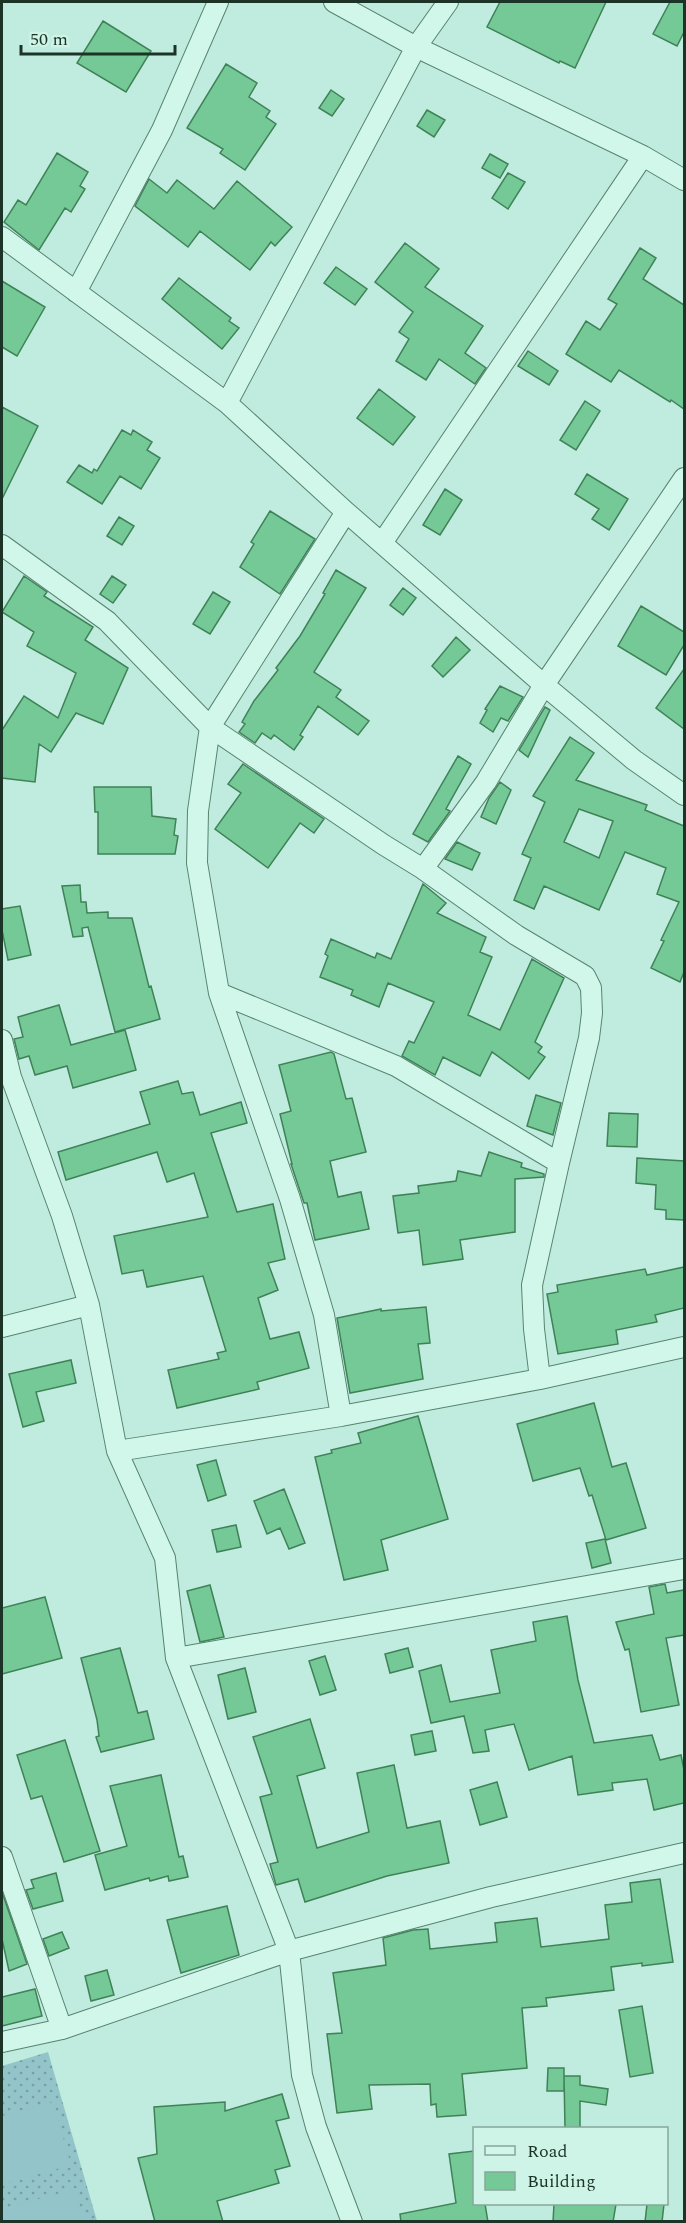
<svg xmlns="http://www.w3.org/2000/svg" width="686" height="2223" font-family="Spectral,serif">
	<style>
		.grass { fill: url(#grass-dots) }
		.garden { fill: #93c4c9 }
		.building { fill: #75c997; stroke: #3f8258; stroke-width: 1.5; fill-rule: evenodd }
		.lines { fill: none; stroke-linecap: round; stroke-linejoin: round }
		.street-casing { stroke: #58846e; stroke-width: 22 }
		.street { stroke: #d1f7eb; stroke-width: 20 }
	</style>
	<defs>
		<pattern id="grass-dots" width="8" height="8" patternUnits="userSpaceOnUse" patternTransform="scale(1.5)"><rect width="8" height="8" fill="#93c4c9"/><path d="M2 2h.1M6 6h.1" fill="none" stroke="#77a0a3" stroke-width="1.8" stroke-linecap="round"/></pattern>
	</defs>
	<rect width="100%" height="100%" fill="#bfecde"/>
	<!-- grass -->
	<path class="grass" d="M48 2052 97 2221 2 2222V2066Z"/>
	<!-- garden -->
	<path class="garden" d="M53 2102 71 2165 2 2184V2116Z
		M75 2189 84 2221H2V2209Z"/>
	<!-- building -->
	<path class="building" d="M500 2H606L575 68 560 61 559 63 487 27Z
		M670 2H684V32L677 46 653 34Z
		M103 21 151 51 126 92 77 63Z
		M226 64 257 83 249 97 270 111 266 117 276 124 245 170 220 153 223 149 187 128Z
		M331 90 344 99 332 116 319 108Z
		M427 110 445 120 434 137 417 126Z
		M57 153 88 172 80 186 85 189 71 212 65 208 39 250 4 222 18 200 26 205Z
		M490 154 508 164 500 178 482 168Z
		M508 173 525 182 508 209 492 198Z
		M149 179 167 193 177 180 214 209 237 181 292 227 275 246 271 242 250 270 200 231 188 247 135 206Z
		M405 243 439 269 425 287 483 326 465 353 486 368 475 384 439 359 426 380 396 361 409 339 399 332 413 312 375 282Z
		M640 248 656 258 643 279 684 305V409L671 400 670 402 619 370 611 382 566 354 586 321 600 330 617 304 608 299Z
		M336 267 367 289 355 305 324 283Z
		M179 278 231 318 229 321 239 328 222 349 162 299Z
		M2 281 45 307 17 356 2 347Z
		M528 351 558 371 549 385 518 366Z
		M379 389 415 417 393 445 357 418Z
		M585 401 600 411 576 450 560 440Z
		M2 407 38 426 2 499Z
		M122 430 131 435 133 430 152 442 147 450 160 458 141 489 120 476 102 504 67 482 79 465 92 473 94 469 97 471Z
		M587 474 628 499 609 530 592 519 599 509 575 494Z
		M445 489 462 500 440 535 423 525Z
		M270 511 315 539 280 594 240 567 254 544 251 542Z
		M119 517 134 526 122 545 107 536Z
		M336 570 366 588 314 672 341 690 336 697 369 721 358 735 318 706 300 735 303 737 294 750 274 735 271 739 262 733 255 743 239 732 245 724 242 722 254 701 278 670 276 668 300 636 325 594 323 593Z
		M24 576 47 592 44 596 93 627 85 640 128 668 103 724 76 713 51 752 39 744 35 782 2 778V730L24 696 58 718 76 673 27 646 34 632 2 612Z
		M112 576 126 585 113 603 100 594Z
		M403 588 416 598 403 615 390 605Z
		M213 592 230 602 210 634 193 624Z
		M641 606 684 632V645L666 675 618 646Z
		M456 637 470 650 443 677 432 666Z
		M684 669V729L656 708Z
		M500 686 523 697 508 721 501 718 493 732 480 723 487 710 485 709Z
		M545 707 550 710 528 757 519 750Z
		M570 737 594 753 576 780 647 805 645 810 684 826V972L680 982 651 968 664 941 661 940 679 902 657 894 666 868 625 852 599 910 544 886 534 909 514 900 531 858 522 854 545 802 533 796ZM579 809 613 821 599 858 564 842Z
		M458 756 471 764 446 809 450 811 448 814 428 842 413 834Z
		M243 764 324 819 314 833 300 823 268 868 215 829 241 793 228 784Z
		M500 782 511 790 496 824 481 817 489 798Z
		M94 787H151L152 816 176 819 174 835 178 836 175 854H98V812H95Z
		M457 842 480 853 472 870 445 859Z
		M423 884 446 903 437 913 486 937 480 952 492 957 468 1015 500 1030 532 959 564 978 535 1042 542 1047 538 1052 545 1057 529 1079 492 1052 480 1076 443 1057 435 1075 402 1056 409 1041 414 1043 434 1002 388 983 379 1007 351 995 353 990 320 977 328 956 325 954 331 939 375 958 377 953 391 959Z
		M80 885 81 902H86L87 913 108 912V918H132L149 987 151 986 160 1019 115 1032 88 927 82 928 83 936 73 937 62 886Z
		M20 906 31 955 8 960 2 930V909Z
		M59 1005 71 1045 125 1030 136 1070 73 1088 67 1066 35 1075 29 1056 19 1059 14 1039 23 1037 18 1017Z
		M331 1052 334 1054 346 1099 352 1098 366 1152 330 1161 338 1197 361 1192 369 1229 315 1240 307 1203H304L291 1164H292L280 1114 291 1111 279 1065Z
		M178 1081 182 1094 193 1092 200 1115 241 1102 247 1123 211 1133 237 1212 273 1204 285 1259 268 1263 278 1290 258 1298 270 1339 299 1332 309 1368 257 1382 259 1389 177 1408 168 1370 219 1359 217 1353 226 1351 203 1276 147 1287 143 1270 122 1274 114 1236 208 1217 194 1173 167 1182 157 1152 66 1180 58 1152 150 1124 140 1092Z
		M536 1095 561 1103 553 1135 527 1126Z
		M609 1113 638 1114 637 1147 607 1146Z
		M489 1152 522 1163 521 1167 544 1174V1177L515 1179V1232L460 1240 463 1259 423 1265 419 1230 398 1233 393 1196 419 1193 418 1186 456 1181 458 1171 481 1176Z
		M637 1158 684 1161V1220L666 1219V1210L655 1209 656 1185 636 1183Z
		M684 1267V1308L655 1315 657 1322 616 1330 618 1344 558 1354 547 1294 558 1292 557 1285 645 1269 647 1275Z
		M426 1307 430 1343 418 1344 423 1379 350 1393 337 1318 381 1309V1311Z
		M71 1360 76 1383 36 1392 44 1421 23 1427 9 1374Z
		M594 1403 612 1467 626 1463 646 1528 606 1540 592 1495 589 1496 580 1468 533 1481 517 1424Z
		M418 1416 448 1519 381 1540 388 1570 344 1580 315 1457 332 1453 331 1450 361 1443 358 1433Z
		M216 1460 226 1495 208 1501 197 1465Z
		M284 1489 305 1543 289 1549 280 1528 267 1534 254 1501Z
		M236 1525 241 1547 217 1552 212 1530Z
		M605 1539 611 1563 592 1568 586 1543Z
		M665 1584 667 1593 684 1590V1635L666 1638 679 1705 641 1712 629 1649 625 1650 616 1622 654 1614 649 1587Z
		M210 1585 224 1637 200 1642 187 1591Z
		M45 1597 62 1658 2 1674V1608Z
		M567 1616 578 1680 594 1743 652 1735 660 1760 681 1755 684 1770V1803L654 1810 647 1779 612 1783 613 1790 578 1795 572 1756 529 1770 514 1724 485 1730 489 1751 473 1753 464 1716 431 1723 419 1671 441 1665 450 1702 500 1693 491 1650 536 1641 533 1622Z
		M120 1648 138 1713 147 1711 154 1739 101 1752 96 1737 99 1736 97 1720 81 1658Z
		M408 1648 413 1667 390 1673 385 1654Z
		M325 1656 336 1690 320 1695 309 1661Z
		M245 1668 256 1712 228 1719 218 1675Z
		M310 1719 325 1768 297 1776 317 1848 369 1832 357 1773 394 1765 407 1828 440 1821 449 1863 387 1876 305 1902 298 1879 276 1885 270 1864 278 1862 260 1797 272 1794 253 1737Z
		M432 1731 436 1751 415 1755 411 1735Z
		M65 1740 100 1851 64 1862 42 1796 31 1799 17 1755Z
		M161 1775 179 1857 183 1856 188 1877 169 1881 168 1876 150 1881 149 1878 105 1890 95 1855 127 1846 110 1786Z
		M497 1782 507 1817 480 1825 470 1790Z
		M56 1873 63 1901 33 1909 26 1890 34 1888 31 1880Z
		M660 1879 673 1962 642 1966V1963L611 1967 614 1990 546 1998 547 2006 522 2008 527 2068 462 2074 466 2115 437 2117 436 2104 431 2105 430 2084 369 2085 372 2109 337 2113 327 2034 342 2033 333 1973 386 1965 383 1938 413 1930 428 1929 430 1949 497 1942 495 1923 537 1918 541 1947 609 1939 605 1905 632 1902 630 1883Z
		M2 1892 27 1964 9 1971 2 1939Z
		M227 1906 239 1955 181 1973 167 1920Z
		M62 1932 69 1948 49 1956 43 1939Z
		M107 1970 114 1995 91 2001 85 1976Z
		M35 1989 42 2016 2 2026V1997Z
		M642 2006 653 2073 630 2077 619 2010Z
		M548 2068H564V2091H547Z
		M564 2076H580V2085L608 2089 606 2105 580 2101V2128H565Z
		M282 2094 289 2118 276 2121 290 2166 275 2170 279 2183 217 2201 223 2222H155L138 2158 157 2154 154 2107 225 2102V2111Z
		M474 2151V2204H485L488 2222H401L400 2214 456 2203 449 2154Z
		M554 2204H616L613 2222H553Z
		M647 2204H664L662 2222H645Z"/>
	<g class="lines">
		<!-- street casing -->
		<g class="street-casing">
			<path id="street" d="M448 2 416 47 643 156 684 180
				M2 237 227 403 346 512 544 685 634 760 684 795
				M76 292 162 130 218 2
				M227 403 416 47 334 2
				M382 543 643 156
				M2 545 107 621 210 727 384 845 423 869 516 935 585 976 591 988 592 1013 589 1038 559 1163 532 1285 534 1329 540 1379 684 1347
				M423 869 486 782 544 685 684 478
				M219 993 396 1066 559 1163
				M2 1040 11 1077 62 1216 89 1305 117 1451 165 1558 176 1658 289 1951 302 2075 316 2127 352 2222
				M2 1327 89 1305
				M341 1416 540 1379
				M117 1451 341 1416 324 1315 290 1199 219 993 197 863 198 811 210 727 346 512
				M176 1658 684 1569
				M2 1857 62 2029
				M2 2042 62 2029 289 1951 491 1897 684 1853"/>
		</g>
		<!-- street -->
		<use href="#street" class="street"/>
	</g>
	<!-- border -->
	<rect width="686" height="2223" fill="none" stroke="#1c3427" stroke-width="6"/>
	<!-- legend -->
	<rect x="473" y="2127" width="195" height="78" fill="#cef4e8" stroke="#87a79b" stroke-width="1.5"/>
	<rect x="485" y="2146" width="30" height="9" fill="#d1f7eb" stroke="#87a79b" stroke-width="1.5"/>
	<text x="527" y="2157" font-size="18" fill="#1c3427">Road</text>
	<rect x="485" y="2172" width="30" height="18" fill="#75c997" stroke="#87a79b" stroke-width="1.5"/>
	<text x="527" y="2187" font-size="18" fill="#1c3427">Building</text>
	<!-- scale -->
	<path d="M21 45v9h154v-9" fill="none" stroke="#1c3427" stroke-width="3"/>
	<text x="30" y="45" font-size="18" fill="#1c3427" stroke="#cef4e8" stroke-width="4.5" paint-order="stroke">50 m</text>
</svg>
